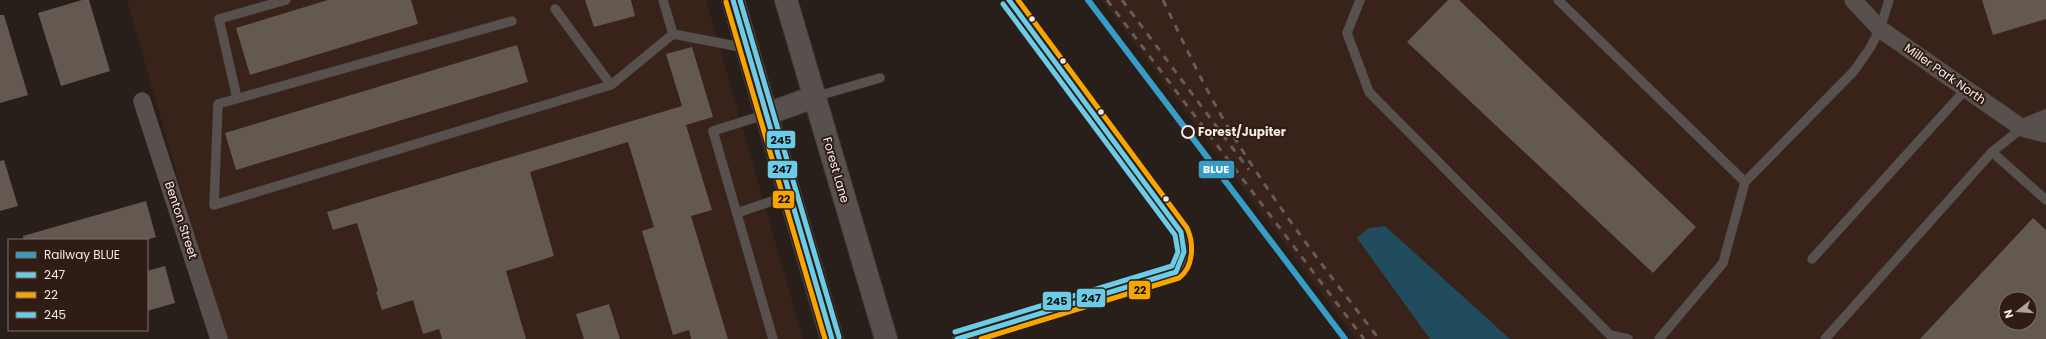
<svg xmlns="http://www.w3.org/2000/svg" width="2046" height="339" font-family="Poppins,sans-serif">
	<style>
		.built { fill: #382219; fill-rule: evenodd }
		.water { fill: #204c5e }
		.building { fill: #645951; fill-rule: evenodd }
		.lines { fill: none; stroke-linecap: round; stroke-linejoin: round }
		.lane-casing { stroke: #423a37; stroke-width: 10 }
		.street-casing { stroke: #423a37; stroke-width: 18 }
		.secondary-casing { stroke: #423a37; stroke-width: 24 }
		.lane { stroke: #58504d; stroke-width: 9 }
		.street { stroke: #58504d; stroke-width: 17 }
		.secondary { stroke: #58504d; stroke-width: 22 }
		.rail { stroke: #635c59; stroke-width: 3; stroke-dasharray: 7 7; stroke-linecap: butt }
		.bus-1-casing { stroke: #2e1c15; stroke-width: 8 }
		.bus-2-casing { stroke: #2e1c15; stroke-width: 8 }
		.bus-3-casing { stroke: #2e1c15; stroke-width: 8 }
		.bus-1 { stroke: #6bcce7; stroke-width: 5 }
		.bus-2 { stroke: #f7a600; stroke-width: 5 }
		.bus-3 { stroke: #6bcce7; stroke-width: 5 }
		.rail-1-casing { stroke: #2e1c15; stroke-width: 9 }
		.rail-1 { stroke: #349dc8; stroke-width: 6 }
		.bus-dot { fill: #f7eae5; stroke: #2e1c15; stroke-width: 1.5 }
		.stop-dot { fill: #2e1c15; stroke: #f7eae5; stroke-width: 2 }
		.labels { text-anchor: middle; stroke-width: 4; stroke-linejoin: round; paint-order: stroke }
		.street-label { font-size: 12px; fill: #f7eae5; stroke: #2e1c15 }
		.stop-label { font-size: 12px; font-weight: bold; fill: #f7eae5; stroke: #2e1c15; text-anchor: start }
		.line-badge { stroke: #2e1c15; stroke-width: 1.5 }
		.badge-label { font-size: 11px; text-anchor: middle; font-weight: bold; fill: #fff }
		.pale-badge-label { font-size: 11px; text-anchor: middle; font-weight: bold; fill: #111 }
	</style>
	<rect width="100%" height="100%" fill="#281f1b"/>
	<!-- built -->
	<path class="built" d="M127 0H706L803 339H224Z
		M1102 0H2046V339H1356ZM2006 299H2030V323H2006Z"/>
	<!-- water -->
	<path class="water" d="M1385 226 1510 339H1430L1357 238 1369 228Z"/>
	<!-- building -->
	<path class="building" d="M82 0H89L110 71 61 86 38 13Z
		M328 0H411L418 24 250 75 236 28Z
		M585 0H631L635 16 594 27Z
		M1448 0H1459L1696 227 1653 273 1407 42Z
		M1982 0H2046V19L1993 35Z
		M0 15H4L28 95 0 103Z
		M517 45 528 82 236 170 225 133Z
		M692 47 713 117 686 125 712 210 691 216 728 339H691L689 330 673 335 642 231 654 227 628 142 530 172 554 256 506 271 526 339H442L439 329 423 334 413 300 382 310 376 292 378 291 357 223 333 230 327 212 682 106 666 54Z
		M4 160 18 206 0 211V161Z
		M146 201 156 237 146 240H24L23 236Z
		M2033 218 2046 230V339H1920ZM2006 299H2030V323H2006Z
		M165 266 175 303 147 311V271Z
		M609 304 620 339H584L576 314Z"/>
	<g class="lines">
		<!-- lane casing -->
		<g class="lane-casing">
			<path id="lane" d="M663 0 673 34 746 48
				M1360 0 1347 33 1369 92 1610 335 1628 339
				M1558 0 1745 182 1854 71 1870 48 1880 29 1889 0
				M555 9 611 85
				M512 21 218 104 214 205 611 85 673 34
				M814 97 880 78
				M237 98 219 19 286 0
				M767 114 713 131 773 339
				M1992 152 2046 200
				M737 213 790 195
				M1812 259 1966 89
				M957 339 1176 272C1186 258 1187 247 1181 232L1009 0
				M1659 339 1723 263 1745 182
				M1825 339 1992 152 2022 128"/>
		</g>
		<!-- street casing -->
		<g class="street-casing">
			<path id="street" d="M1853 0 1880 29 2022 128 2046 134
				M142 101 219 339
				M2022 128 2046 118"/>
		</g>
		<!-- secondary casing -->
		<g class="secondary-casing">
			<path id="secondary" d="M733 0 832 339
				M786 0 886 339
				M767 114 814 97"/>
		</g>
		<!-- lane -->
		<use href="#lane" class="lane"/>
		<!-- street -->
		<use href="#street" class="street"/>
		<!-- secondary -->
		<use href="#secondary" class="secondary"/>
		<!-- rail -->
		<path class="rail" d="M1107 0 1364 339
			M1122 0 1249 170
			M1163 0C1183 41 1202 83 1225 122 1270 198 1325 269 1379 339"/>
		<!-- bus-1 casing -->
		<g class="bus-1-casing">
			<path id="bus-1" d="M733 0 832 339
				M957 339 1176 272 1184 252 1181 232 1009 0"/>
		</g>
		<!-- bus-2 casing -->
		<g class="bus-2-casing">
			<path id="bus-2" d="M726 2 825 339
				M981 339 1179 278C1194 267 1194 243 1187 228L1018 0"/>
		</g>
		<!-- bus-3 casing -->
		<g class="bus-3-casing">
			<path id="bus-3" d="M740 0 839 337
				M955 332 1172 266 1178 252 1175 235 1003 4"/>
		</g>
		<!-- bus-1 -->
		<use href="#bus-1" class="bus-1"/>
		<!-- bus-2 -->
		<use href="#bus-2" class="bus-2"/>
		<!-- bus-3 -->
		<use href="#bus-3" class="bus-3"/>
		<!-- rail-1 casing -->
		<g class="rail-1-casing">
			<path id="rail-1" d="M1088 0 1345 339"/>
		</g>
		<!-- rail-1 -->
		<use href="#rail-1" class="rail-1"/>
	</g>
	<!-- markers -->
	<g class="bus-dot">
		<circle cx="1032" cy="19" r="3.5"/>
		<circle cx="1063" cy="61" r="3.5"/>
		<circle cx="1101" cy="112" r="3.5"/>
		<circle cx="1166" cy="199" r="3.5"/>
	</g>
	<circle class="stop-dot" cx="1188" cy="132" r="6"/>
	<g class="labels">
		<!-- street labels -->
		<g class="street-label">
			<text transform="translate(1945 74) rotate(35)" y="4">Miller Park North</text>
			<text transform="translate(836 170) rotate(74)" y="4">Forest Lane</text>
			<text transform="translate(181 220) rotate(72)" y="4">Benton Street</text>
		</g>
		<!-- stop labels -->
		<g class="stop-label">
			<text x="1198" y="136">Forest/Jupiter</text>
		</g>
	</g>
	<g class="line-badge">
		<rect x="766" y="130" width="30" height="19" rx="4" fill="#6bcce7"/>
		<rect x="767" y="160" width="31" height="19" rx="4" fill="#6bcce7"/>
		<rect x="1198" y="160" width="37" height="19" rx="4" fill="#349dc8"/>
		<rect x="772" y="190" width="23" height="19" rx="4" fill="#f7a600"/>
		<rect x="1128" y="280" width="23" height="20" rx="4" fill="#f7a600"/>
		<rect x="1076" y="288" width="30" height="20" rx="4" fill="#6bcce7"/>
		<rect x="1042" y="291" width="30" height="20" rx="4" fill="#6bcce7"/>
	</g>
	<g class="badge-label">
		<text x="1216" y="173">BLUE</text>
	</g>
	<g class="pale-badge-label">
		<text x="781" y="144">245</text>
		<text x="782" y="173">247</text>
		<text x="784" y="203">22</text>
		<text x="1140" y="294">22</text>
		<text x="1091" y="302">247</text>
		<text x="1057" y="305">245</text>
	</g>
	<!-- legend -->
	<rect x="8" y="239" width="140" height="92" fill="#2e1c15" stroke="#7e6e68"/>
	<rect x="16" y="252" width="20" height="6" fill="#349dc8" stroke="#7e6e68"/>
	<text x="44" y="259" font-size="12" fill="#f7eae5">Railway BLUE</text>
	<rect x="16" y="272" width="20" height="6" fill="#6bcce7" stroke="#7e6e68"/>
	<text x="44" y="279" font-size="12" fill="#f7eae5">247</text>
	<rect x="16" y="292" width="20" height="6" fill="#f7a600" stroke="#7e6e68"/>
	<text x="44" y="299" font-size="12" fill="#f7eae5">22</text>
	<rect x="16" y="312" width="20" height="6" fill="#6bcce7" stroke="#7e6e68"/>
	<text x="44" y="319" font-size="12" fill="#f7eae5">245</text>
	<!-- north arrow -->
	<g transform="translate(2018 311) rotate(253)"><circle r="19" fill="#2e1c15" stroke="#7e6e68"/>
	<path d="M0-3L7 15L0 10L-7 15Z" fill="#afa39e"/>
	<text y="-6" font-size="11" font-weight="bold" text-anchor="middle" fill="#f7eae5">N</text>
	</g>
</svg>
